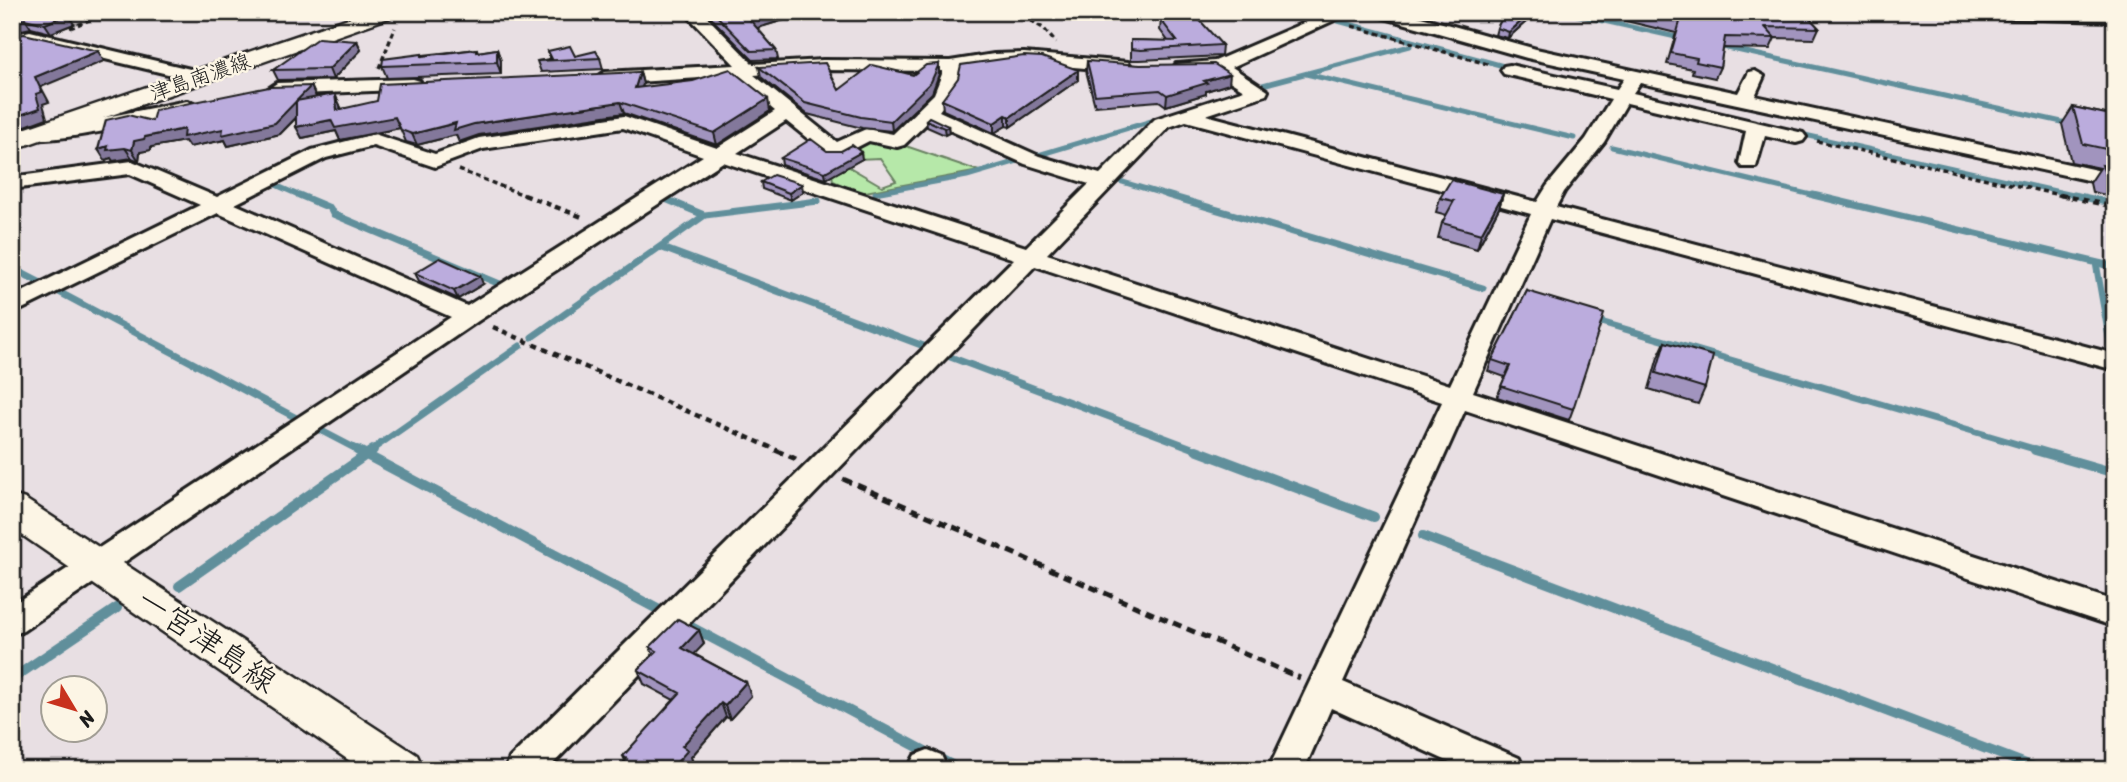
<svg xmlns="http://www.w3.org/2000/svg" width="2127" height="782" font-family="Sriracha,'Klee One',sans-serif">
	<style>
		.green { fill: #b6e8a9; stroke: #698262; stroke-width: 2 }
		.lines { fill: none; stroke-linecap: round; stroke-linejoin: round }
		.stream-far2 { stroke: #618f9b; stroke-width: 5 }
		.stream-far1 { stroke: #618f9b; stroke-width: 7 }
		.stream { stroke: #618f9b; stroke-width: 10 }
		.minor-casing { stroke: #1c1c1c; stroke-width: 6 }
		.major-casing { stroke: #1c1c1c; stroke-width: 5 }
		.path-far2 { stroke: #1c1c1c; stroke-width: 3.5; stroke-dasharray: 5 3.5; stroke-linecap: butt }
		.path-far1 { stroke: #1c1c1c; stroke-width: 4.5; stroke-dasharray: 6 5; stroke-linecap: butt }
		.path { stroke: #1c1c1c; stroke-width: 5; stroke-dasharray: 9 6; stroke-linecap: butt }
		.minor { fill: #fcf5e5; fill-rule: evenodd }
		.major { fill: #fcf5e5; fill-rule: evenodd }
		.wall { fill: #a194be; stroke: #1c1c1c; stroke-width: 2 }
		.shaded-wall { fill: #83789b; stroke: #1c1c1c; stroke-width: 2 }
		.building { fill: #bbacdd; stroke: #1c1c1c; stroke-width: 2 }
		.labels { text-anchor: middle; stroke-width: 5; stroke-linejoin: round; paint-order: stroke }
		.far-street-label { font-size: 21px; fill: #1c1c1c; stroke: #fcf5e5 }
		.near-street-label { font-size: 32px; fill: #1c1c1c; stroke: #fcf5e5 }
	</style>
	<rect width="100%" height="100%" fill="#e8dfe3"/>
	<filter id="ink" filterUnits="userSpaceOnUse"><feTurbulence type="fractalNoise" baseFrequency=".0143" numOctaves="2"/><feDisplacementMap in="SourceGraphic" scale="14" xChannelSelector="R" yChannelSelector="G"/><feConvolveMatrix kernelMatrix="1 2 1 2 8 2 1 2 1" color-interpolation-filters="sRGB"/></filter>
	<g filter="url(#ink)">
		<!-- green -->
		<path class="green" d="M869 137 900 144 979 171 860 193 833 181 832 174 844 164 882 186 896 181 880 158 857 159 844 150Z"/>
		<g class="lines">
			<!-- stream-far2 -->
			<path class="stream-far2" d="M1577 15 1685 39
				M1338 21 1511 68
				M1714 45 2071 124
				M1306 74 1574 138
				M1259 86 1410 46
				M1796 133 2082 197
				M1612 147 1820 197
				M1035 156 1155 120
				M1116 180 1173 197
				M271 183 303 197
				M875 193 967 176 1021 160"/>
			<!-- stream-far1 -->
			<path class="stream-far1" d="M299 195 330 208 333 214 507 287
				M1167 195 1483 288
				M1813 195 2115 267
				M2074 195 2115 204
				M667 196 663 198 704 215
				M660 247 929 348
				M2096 263 2112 354
				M12 268 47 286
				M57 291 302 421
				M1594 320 2041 451
				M532 337 705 215 818 201
				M945 355 1200 451
				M314 427 360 451
				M370 451 520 346"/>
			<!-- stream -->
			<path class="stream" d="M357 450 663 612
				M1196 450 1374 517
				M2035 450 2115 473
				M1423 536 2042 770
				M179 586 373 450
				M691 627 961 770
				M12 679 117 608"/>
			<!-- minor casing -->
			<g class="minor-casing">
				<path id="minor" d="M684 12H702L753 64 823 60 950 61 994 54 1024 53 1128 62 1131 66 1128 70 1122 71 1024 63 960 70 957 87 939 111 1039 156 1100 174 1155 119 1244 90 1215 72H1176L1173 68 1176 64 1215 61 1329 12H1352L1232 67 1268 91 1266 95 1206 115 1537 202 1547 186 1586 139 1611 99 1504 74 1501 70 1504 66 1510 65 1617 89 1624 79 1527 58 1378 16 1376 12H1403L1536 49 1738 93 1749 72 1755 71 1764 76 1755 96 2115 174V186L1640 83 1633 93 1803 133 1806 137 1803 141 1796 143 1765 136 1756 167H1742L1739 163 1746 131 1627 103 1604 142 1564 192 1556 207 2115 354V370L1550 219 1473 392 2115 601V627L1465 410 1343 682 1519 758 1524 770H1467L1331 708 1304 770H1268L1442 402 1035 266 547 770H505L510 758 1014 259 723 162 478 321 23 631 12 635V605L451 317 218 213 12 314V297L200 205 130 174 12 189V177L132 161 217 197 312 150 374 134 435 154 479 138 624 116 717 148 775 111 732 76 605 84 596 78 605 72 735 65ZM823 70 942 71V74L934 94 893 134 866 129 837 142 754 75ZM786 121 828 155H842L869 141 897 147 904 145 929 121 1025 164 1089 184 1026 247 737 153ZM1186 121 1531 214 1450 385 1047 254 1169 127ZM623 128 703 156 467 306 235 204 326 158 373 146 435 167 483 149Z
					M1951 12H2115V21L1959 17Z
					M30 31 207 73 210 77 201 82 30 41 12 45V35Z
					M413 79 420 81 422 85 420 89 277 95 268 89 277 83Z
					M187 101 194 103 197 107 194 111C162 119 54 145 27 138L24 134 27 130 71 124Z
					M928 750 941 755 946 766 944 770H907L915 755Z"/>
			</g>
			<!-- major casing -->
			<g class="major-casing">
				<path id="major" d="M366 12H397L394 16 12 150V133Z
					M12 495 25 499 417 755 424 770H363L12 528Z"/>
			</g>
			<!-- path-far2 -->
			<path class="path-far2" d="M1016 12 1043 28 1056 43
				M1352 26 1491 65
				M70 28 108 12
				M379 68 395 28
				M1817 141 2068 197
				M459 170 529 197"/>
			<!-- path-far1 -->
			<path class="path-far1" d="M524 195 585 218
				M2060 195 2115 207
				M493 327 779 451"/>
			<!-- path -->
			<path class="path" d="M775 450 796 459
				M843 479 1300 678"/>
			<!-- minor -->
			<use href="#minor" class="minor"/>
			<!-- major -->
			<use href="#major" class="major"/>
		</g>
		<!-- wall -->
		<path class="wall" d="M12 12 74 24 51 33 31 28Z
			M708 12H796L797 16 757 28 776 50 778 59 753 60 715 22Z
			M1505 12H1537L1508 38 1495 35 1497 28Z
			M1613 12H1804L1819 28 1814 39 1775 38 1770 49 1723 48 1720 67 1715 78 1692 73 1693 69 1667 64 1676 33 1618 19Z
			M1161 20 1222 45 1221 56 1140 60H1131V40L1168 41 1160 30Z
			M357 41 361 50 333 79 278 80 273 70Z
			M477 49 478 52 497 49 501 61V74L387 78 382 66 423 55Z
			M548 51 575 56 600 58 603 69 541 72 537 61 550 59Z
			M1087 61 1229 84 1206 91V94L1166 106 1159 101 1095 106 1086 71Z
			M939 64V74L932 93 892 131 862 128 807 114 761 77 759 67 839 90 913 75Z
			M1078 70V80L1010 127 1006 126 994 133 943 110 942 100Z
			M640 72 643 84 642 87 770 111 717 145 624 113 479 135 459 142 456 135 417 145 406 142 400 128 340 140 336 131 302 138 296 118 280 134 228 146 225 140 189 147 185 141 151 147V150L140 152 139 161 132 158 113 161 111 158 105 160 98 149 311 86 316 97 315 98 340 105 341 109Z
			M2073 107 2115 116V197L2092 192 2090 183 2100 168 2071 162 2062 124Z
			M926 120 948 126 949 133 945 135 927 127Z
			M827 151 862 159 826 179 782 165 781 158Z
			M761 182 803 192 791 200 762 189Z
			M1503 194 1499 208 1477 249 1438 238 1442 223 1447 215 1436 212 1440 198Z
			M415 273 483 284 458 299 419 281Z
			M1527 291 1573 409 1569 420 1497 397 1505 377 1488 371 1492 360Z
			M1665 342 1705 388 1698 404 1649 389 1658 357Z
			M699 630 704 644 694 654 746 682 751 696 730 719 726 717 691 757 693 763 688 770H617L625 761 623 756 674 700 644 684 638 670 653 654 650 647Z"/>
		<!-- shaded-wall -->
		<path class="shaded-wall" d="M776 12H796L797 16 751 30 750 20Z
			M1532 12H1537L1508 38 1509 32Z
			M68 14 74 24 51 33 45 24Z
			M25 19 31 28 12 32V21Z
			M357 41 361 50 333 79 329 69Z
			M497 49 501 61V74L497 62Z
			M98 51 104 61 41 87 49 102 43 104 47 118 12 131V118L36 94 35 77Z
			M939 64V74L932 93 892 131 891 121Z
			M1078 70V80L1010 127V117Z
			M640 72 643 84 638 99 635 88Z
			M1230 74 1229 84 1206 91V94L1166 106 1167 95 1204 81Z
			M311 86 316 97 280 134 228 146 225 140 189 147 185 141 151 147V150L140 152 139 161 132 150 134 141 145 137 184 129Z
			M335 94 340 105 342 122 337 110Z
			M768 99 770 111 717 145 714 133Z
			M620 102 624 113 479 135 459 142 456 135 417 145 412 134 456 123 474 124Z
			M1006 115V126L994 133V123Z
			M395 117 400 128 340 140 336 131 302 138 296 127 331 120Z
			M948 126 949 133 945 135 944 128Z
			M108 146 125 148 132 158 113 161 111 158 105 160 98 149Z
			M861 152 862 159 826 179 825 172Z
			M802 184 803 192 791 200 789 193Z
			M1503 194 1499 208 1477 249 1481 234Z
			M480 276 483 284 458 299 454 291Z
			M699 630 704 644 687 662 682 648Z
			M746 682 751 696 730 719 725 706Z
			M721 703 726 717 691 757 693 763 688 770H670L682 746Z"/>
		<!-- building -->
		<path class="building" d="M12 12H59L68 14 45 24 25 19 12 21Z
			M713 12H776L750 20 776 50 751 51Z
			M1505 12H1532L1509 32 1497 28Z
			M1637 12H1804L1819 28 1765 27 1775 38 1725 37 1720 67 1696 62 1697 58 1671 53 1680 22Z
			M1196 16 1222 45 1141 50 1131 49V40L1177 41 1161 20Z
			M24 34 98 51 35 77 42 92 36 94 40 108 12 118V36Z
			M318 38 357 41 329 69 273 70Z
			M570 46 575 56 596 51 600 58 537 61 552 59 548 51Z
			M477 49V52L497 49V62L382 66 383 59 422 54V56Z
			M1024 56 1042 57 1078 70 1010 117 1006 115 994 123 942 100 958 78 961 65Z
			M1087 61 1140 65 1214 64 1230 74 1204 81 1207 83 1167 95 1160 90 1095 95Z
			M825 63 839 90 872 65 913 75 926 65 939 64 931 82 891 121 861 117 805 103 759 67Z
			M730 69 768 99 714 133 620 102 474 124 454 130 456 123 412 134 401 130 395 117 335 128 331 120 296 127V101L335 94 337 110 377 101 380 84 640 72 635 88 693 81Z
			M311 86 275 123 222 135 223 129 183 137 184 129 145 137 144 139 134 141 132 150 125 148 107 150 108 146 98 149 106 120 128 115 152 121 155 110 269 87Z
			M2073 107 2115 116V151L2083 144Z
			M929 117 948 126 944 128 926 120Z
			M811 139 827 151H841L852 145 861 152 825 172 781 158Z
			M2102 165 2115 167V176L2105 174Z
			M773 175 802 184 789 193 761 182Z
			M1451 180 1503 194 1481 234 1442 223 1454 201 1440 198Z
			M440 258 480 276 454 291 415 273Z
			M1527 291 1604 314 1573 409 1501 386 1510 366 1492 360Z
			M1665 342 1713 356 1705 388 1656 373Z
			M678 619 699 630 682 648 746 682 725 706 721 703 682 746 688 750 670 770H617L627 759 623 756 680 693 638 670 657 651 650 647Z"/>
	</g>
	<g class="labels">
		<!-- far-street labels -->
		<g class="far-street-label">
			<text transform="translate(200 77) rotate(-19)" y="7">津島南濃線</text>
		</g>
		<!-- near-street labels -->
		<g class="near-street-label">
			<text transform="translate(207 640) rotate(34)" y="11">一宮津島線</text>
		</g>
	</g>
	<!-- margin -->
	<rect width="2127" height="782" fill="none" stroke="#fcf5e5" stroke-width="42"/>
	<rect x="21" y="21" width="2085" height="740" fill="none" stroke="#1c1c1c" stroke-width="2.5" filter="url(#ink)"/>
	<!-- north arrow -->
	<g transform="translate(74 709) rotate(128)"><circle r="33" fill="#fcf5e5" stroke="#a29e95" stroke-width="2"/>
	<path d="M0-5L12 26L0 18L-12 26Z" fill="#c8321e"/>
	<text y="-10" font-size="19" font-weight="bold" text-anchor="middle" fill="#1c1c1c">N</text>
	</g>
</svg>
